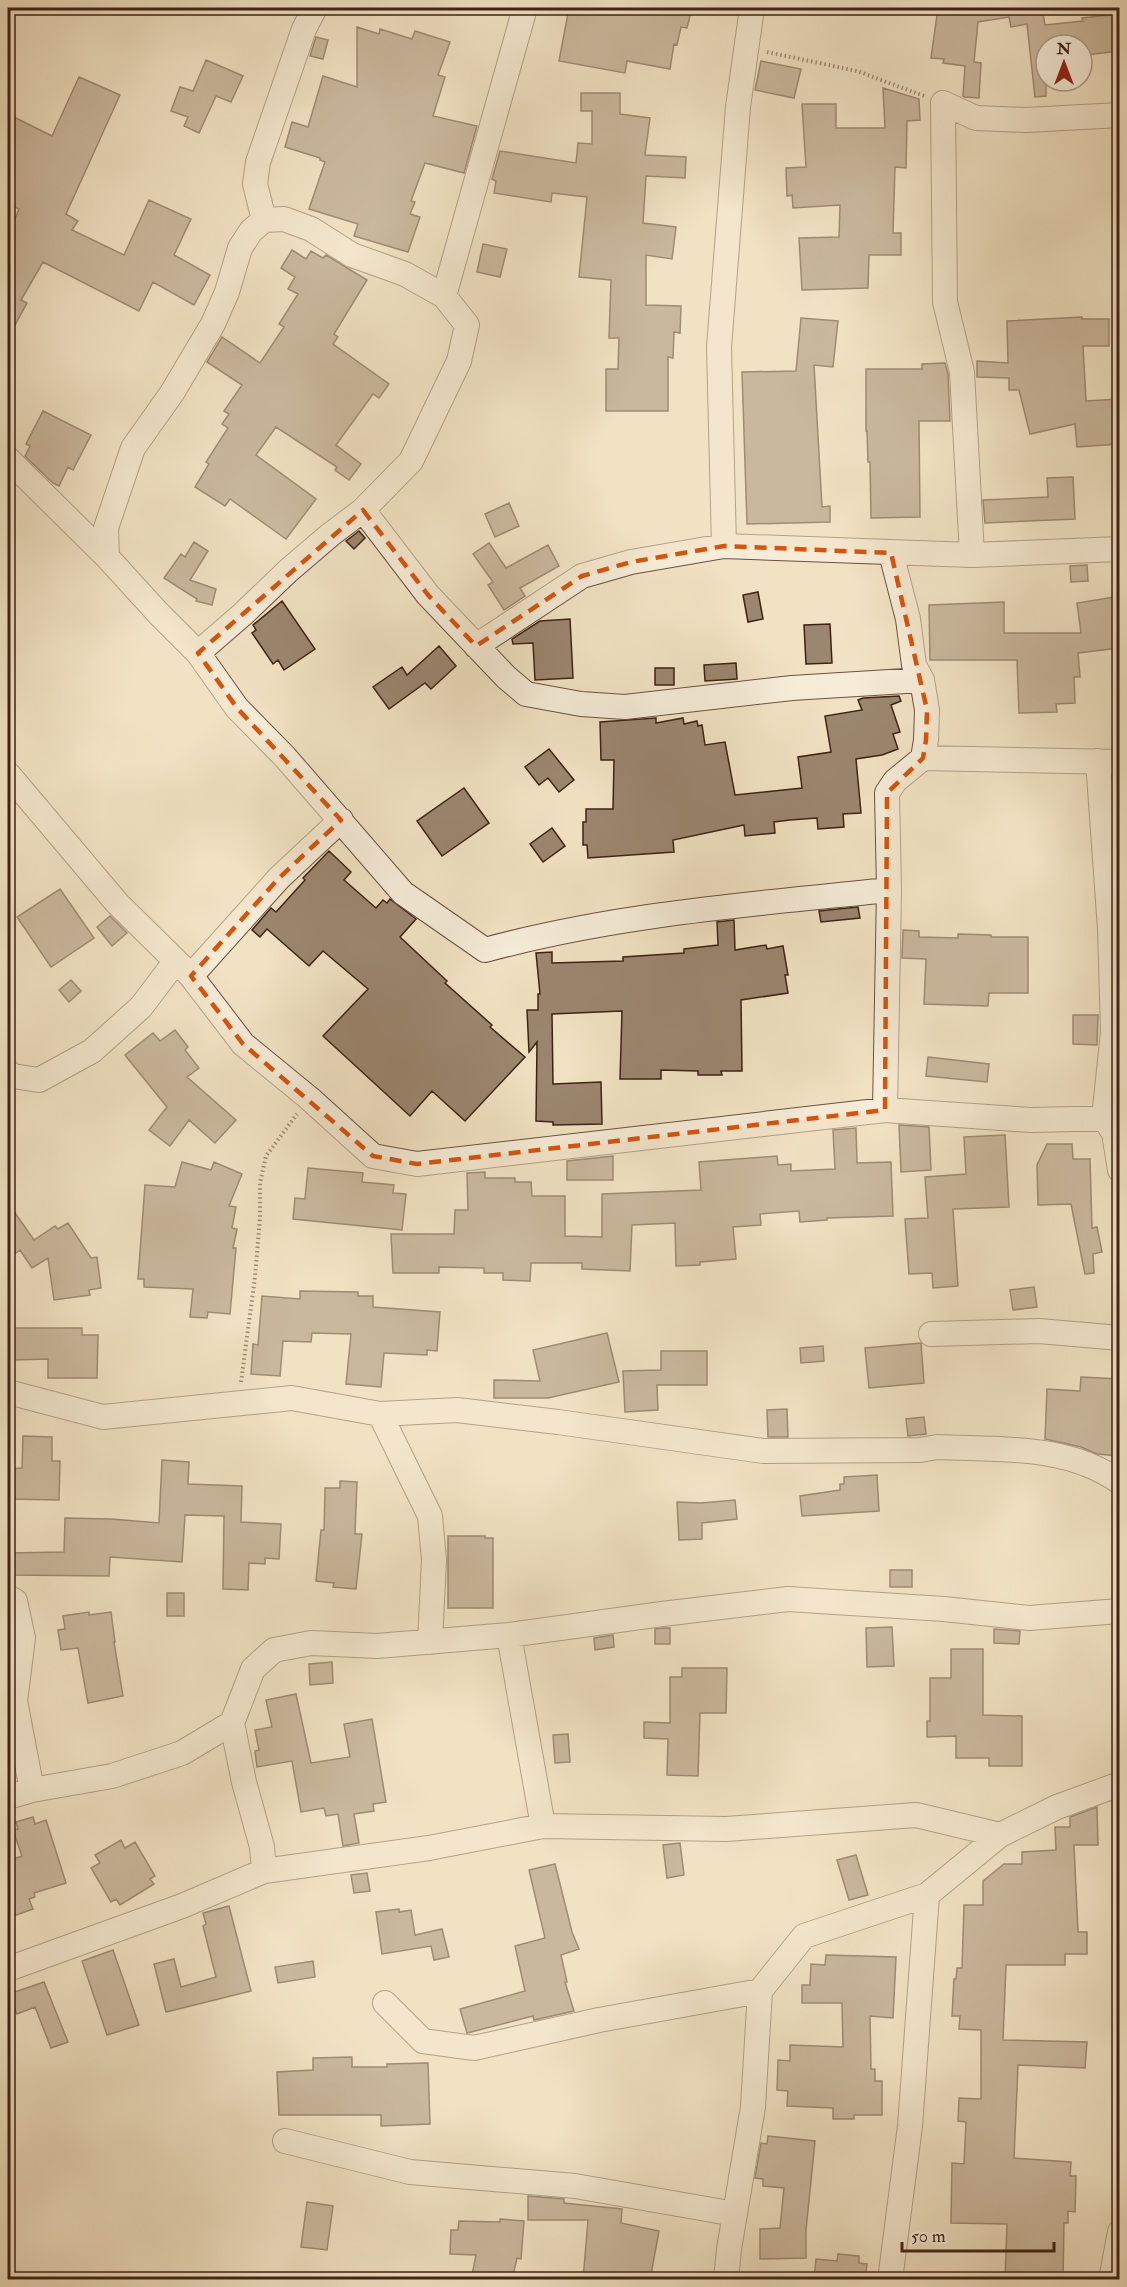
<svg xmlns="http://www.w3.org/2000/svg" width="1127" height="2287" font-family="'IM FELL Double Pica',serif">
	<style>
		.building { fill: #9b866f; stroke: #3e2214; stroke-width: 1.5 }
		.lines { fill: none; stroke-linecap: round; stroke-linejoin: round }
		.minor-casing { stroke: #6b5240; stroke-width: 26 }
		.path { stroke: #3e2214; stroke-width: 4; stroke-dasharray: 1.5 3; stroke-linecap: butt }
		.minor { stroke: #f6ecd8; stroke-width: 24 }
		.marked { fill: none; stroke: #d7540d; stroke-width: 4.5; stroke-dasharray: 12 8; stroke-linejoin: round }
	</style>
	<rect width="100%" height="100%" fill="#f1e2c3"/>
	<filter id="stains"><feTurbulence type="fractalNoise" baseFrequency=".00333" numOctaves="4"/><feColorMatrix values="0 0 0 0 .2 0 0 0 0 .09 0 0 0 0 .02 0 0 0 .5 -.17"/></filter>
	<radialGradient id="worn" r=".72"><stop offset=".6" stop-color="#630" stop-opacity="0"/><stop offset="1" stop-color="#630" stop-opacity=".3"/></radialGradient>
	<!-- building -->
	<path class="building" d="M569 8H692L687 28 681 27 677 45 674 44 670 69 627 61 625 73 559 61Z
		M938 8H1042L1045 25 1083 21 1082 18 1119 14V51L1086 55 1085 45H1046V96L1035 97 1027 24 1011 27 1009 17 978 22 974 62 981 63 979 98 965 97 963 96 965 66 943 63 944 59 931 58Z
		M357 27 379 34 380 29 412 39 415 31 450 42 438 75 445 77 433 116 477 126 464 173 425 163 411 201 415 202 410 214 420 217 408 252 354 236 358 224 309 209 325 162 320 160V158L285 147 292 122 308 127 323 76 357 87Z
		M316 37 328 40 323 59 310 56Z
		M206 60 243 76 231 102 216 96 199 133 184 126 188 117 171 111 180 87 193 91Z
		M761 61 801 69 794 98 755 90Z
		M79 77 120 95 66 214 78 221 72 230 124 255 149 200 191 219 174 255 210 275 194 305 153 282 139 311 43 262 21 300 27 303 8 338V236L19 209 8 203V114L52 136Z
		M883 88 919 99 920 120 907 121 906 168 895 167 893 233H901V255H869L868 288 802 290 799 238 839 237 840 205 793 208 792 195 787 196 786 168 806 167 802 104H836V128H885Z
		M581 93H620V114L650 118 645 155 686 157 685 178 646 176 643 223 676 227 672 259 646 255V305L681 306 680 333 674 332 673 358 668 357V411H606V369H618L619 338H609L611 280 579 277 587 197 552 193 551 202 494 193 496 181 492 179 500 151 576 163 578 143 592 144V111H581Z
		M483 244 507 249 500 277 477 272Z
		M292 250 306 259 311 251 323 258 326 255 367 280 334 334 338 337 333 344 389 384 379 398 373 394 336 445 361 464 349 480 335 470 337 467 276 427 256 455 316 499 286 539 230 499 225 506 195 487 209 464 206 462 228 428 222 424 229 414 224 411 242 385 207 362 222 337 260 363 284 327 279 324 298 294 288 289 295 277 281 268Z
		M1082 317V319H1109V346H1083L1086 401 1119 399V444L1077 447 1075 424 1030 434 1019 390H1009V378L977 377V361L1008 363 1007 321Z
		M801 318 838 321 833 367 814 365 822 507 830 506V522L747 524 742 372 796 371Z
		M945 363 948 374 950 421H919L920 517 871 518 870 462H868L867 431H866V369H922V364Z
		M43 411 91 435 73 470 68 467 59 486 53 483 25 456 30 446 26 444Z
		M1073 477 1075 519 985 523 983 500 1048 497 1047 478Z
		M509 503 519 526 495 537 485 514Z
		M359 531 365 538 354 549 346 541Z
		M194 542 208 551 190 580 216 589 212 605 196 601 197 599 164 578 181 554 185 557Z
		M489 543 506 568 548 545 559 566 520 588 525 596 504 610 488 585 493 582 473 554Z
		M1087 565 1088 581 1071 582 1070 566Z
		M758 592 763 619 748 622 743 595Z
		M1114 597 1115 604 1119 603V648L1078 653 1080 677H1074L1075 703 1056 704 1057 712 1019 713 1017 660H930L929 605 1004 602V633H1081L1077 603Z
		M282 601 315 649 284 670 278 660 273 664 252 633 256 630 253 625Z
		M570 619 573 678 535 680 533 643 513 644 512 639 540 621Z
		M830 624 832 663 806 664 804 625Z
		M439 646 456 666 431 689 425 683 389 709 373 687 402 667 407 675Z
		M736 663 737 679 705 681 704 665Z
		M655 668H674V685H655Z
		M899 696 901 701 891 705 900 732 893 734 898 749 882 755 856 759 861 813 843 814 844 827 818 829 817 818 790 820 774 822 775 833 745 836 744 825 673 840 674 852 588 858 587 845H583V822H586V809H613L614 760H601L600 722 656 718V723L683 718 684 724 697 721 698 726 702 725 705 745 725 742 735 795 802 788 798 757 831 752 825 716 862 710 858 700 863 698Z
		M549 749 574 780 559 792 548 778 539 785 525 767Z
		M464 788 489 823 442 856 417 821Z
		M552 828 565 846 543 862 530 844Z
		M329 851 351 872 344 880 376 908 383 900 387 903 390 899 416 919 400 937 447 981 445 983 492 1025 490 1027 525 1057 465 1121 432 1091 410 1116 323 1036 368 989 323 951 309 966 267 929 260 937 252 930 271 908 276 912 305 880 303 878Z
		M60 889 94 938 51 967 17 917Z
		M858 907 860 918 821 922 819 911Z
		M110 916 127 933 112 946 97 927Z
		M734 920 735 950 766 945 767 949 783 946 788 975H785L788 993 741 1000 742 1071H721L722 1075H698V1071L661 1070V1079H620L622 1011 552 1014 553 1084 601 1082 602 1124 553 1125V1122L536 1121 537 1042 529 1052 527 1010H538V994H540L536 953 552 952V963L623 961V957L684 953V949L718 945 717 922Z
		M903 930 919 931V937L958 938V934L991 935V937H1028V993H989L988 1006 924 1004 926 959 902 958Z
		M71 980 81 991 69 1002 59 990Z
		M1073 1015H1098L1097 1045 1073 1044Z
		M175 1030 188 1047 185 1050 199 1068 187 1077 236 1120 215 1143 189 1120 170 1146 149 1130 167 1107 125 1055 153 1033 160 1041Z
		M928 1057 989 1064 987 1082 926 1076Z
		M899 1125 929 1127 931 1170 901 1172Z
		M856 1128 857 1163 891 1162 893 1216 827 1218V1220L800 1222 799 1211 760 1214 761 1225 733 1227 736 1259 700 1262V1265L676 1266 675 1223 632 1225 630 1271 582 1269V1263H531L530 1281 503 1280V1273H484V1268L439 1267V1273H393L391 1234H454L455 1210H468L467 1173 485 1172V1178H515V1182H531L532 1196H565V1236L602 1237V1194L701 1190 699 1162 777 1156 778 1165 791 1164V1171L835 1169 833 1130Z
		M1005 1135 1009 1207 953 1209 958 1286 933 1288 932 1273 909 1274 905 1219 928 1218 925 1177 966 1174 964 1137Z
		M1047 1144H1072L1073 1159H1090L1092 1228 1097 1227 1102 1252 1093 1254 1094 1273 1085 1274 1071 1204 1038 1205 1037 1165Z
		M613 1156V1180H567V1161Z
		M182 1162 211 1170 214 1162 242 1174 229 1206 236 1207 232 1228 237 1229 233 1248H236L230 1314 208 1312 207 1318 190 1317 193 1289 144 1287V1279H138L145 1185 175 1187Z
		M308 1168 363 1173 362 1182 394 1185 393 1193 406 1194 402 1230 293 1219 295 1198 305 1199Z
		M8 1203 34 1240 55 1226 58 1229 68 1223 91 1258 97 1257 101 1288 89 1290 90 1295 54 1300 48 1258 32 1268 20 1250 8 1259Z
		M1034 1287 1037 1307 1013 1310 1010 1290Z
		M300 1291 358 1292V1296H373V1307L440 1312 437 1351 427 1350V1355L384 1353 381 1387 346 1384 351 1334 312 1333 311 1342 283 1341 280 1376 251 1374 253 1344 258 1345 262 1296 300 1299Z
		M8 1328H82V1335H98L97 1378H48V1359L14 1360V1354H8Z
		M607 1333 619 1382 548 1398H494V1380L540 1381 533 1350Z
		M921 1343 924 1383 869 1388 865 1348Z
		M823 1346 824 1361 801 1363 800 1348Z
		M661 1351H707V1385H657L658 1410 625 1412 623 1371 661 1370Z
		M1081 1377 1119 1379V1456L1097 1454 1081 1447 1045 1439 1047 1389 1080 1391Z
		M787 1409 788 1437H768L767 1410Z
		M924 1417 926 1434 908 1436 906 1419Z
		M23 1436 52 1437V1461H60L59 1500 8 1499V1469L22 1468Z
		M162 1460 189 1462 188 1484 242 1486 241 1522 281 1524 279 1559 265 1558V1564L249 1563 248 1590 223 1589 224 1516 185 1515 182 1562 110 1557 109 1576 8 1575V1553L64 1552 65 1518 111 1519 159 1523Z
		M877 1475 879 1511 802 1516 800 1496 840 1490V1484H844V1477Z
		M340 1481 357 1482 355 1534H362L356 1589 333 1587 334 1583 316 1581 321 1530H324L325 1488H340Z
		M735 1500 737 1519 702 1523V1539L679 1540 677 1502 701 1503Z
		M448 1536H485V1538H493V1608H448Z
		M890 1570H912V1587H890Z
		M167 1593H184V1616H167Z
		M89 1612V1615L111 1612 115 1642H114L123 1696 88 1703 78 1648 61 1650 58 1630 65 1629 63 1616Z
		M892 1627 894 1666 867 1667 866 1628Z
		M663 1628H670V1644H655V1629Z
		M994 1629 1020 1631 1019 1644 994 1643Z
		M613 1635 614 1647 595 1650 594 1638Z
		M951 1649H983V1715L1022 1716V1766H989V1758H956V1736L927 1737V1721H930V1678H951Z
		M332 1662 333 1683 310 1685 309 1664Z
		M682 1668H727L726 1713H700L698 1776 667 1775 668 1739 644 1738V1722L670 1723V1677H682Z
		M296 1694 311 1763 350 1757 344 1724 372 1719 386 1802 373 1804 374 1811 354 1814 359 1843 343 1846 338 1814 326 1816 324 1808 301 1812 292 1761 257 1767 255 1751 259 1750 255 1730 272 1727 266 1700Z
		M568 1734 570 1762 555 1763 553 1735Z
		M1097 1807 1098 1845H1074L1078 1932H1087V1954H1065V1965H1006L1003 2040 1087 2042 1085 2068 1018 2065 1014 2158 1071 2162 1070 2176H1076L1075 2212 1068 2211V2223H1064L1063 2280H1005L1007 2224 951 2223 952 2163 964 2164 966 2122 958 2121 959 2098 981 2099V2030L959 2029 960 2016H952L954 1979H956L957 1968H962L964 1905H983V1881L1004 1864H1022V1852L1056 1850 1055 1827H1070V1817Z
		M33 1817 35 1824 46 1820 66 1883 34 1893 35 1897 29 1899 33 1909 8 1918V1861L22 1856 13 1830 18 1829 16 1822Z
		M121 1840 125 1848 135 1842 155 1876 150 1879 154 1884 120 1905 116 1899 111 1902 91 1868 100 1863 95 1855Z
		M680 1843 684 1875 667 1878 663 1845Z
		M856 1855 868 1895 849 1900 837 1860Z
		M555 1864 572 1932 579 1949 561 1955 567 1982H565L574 2011 534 2020 533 2016 467 2033 460 2009 525 1991 515 1946 545 1938 529 1870Z
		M367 1873 370 1891 354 1893 351 1875Z
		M229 1906 251 1991 166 2012 154 1964 174 1959 181 1987 216 1977 203 1926 206 1924 203 1913Z
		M399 1909V1912L411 1910 415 1935 442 1929 449 1957 434 1960 431 1946 382 1954 376 1912Z
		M113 1950 139 2025 107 2035 82 1961Z
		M826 1955 896 1957 893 2018 870 2016 871 2069H875V2081H882V2115H854V2119H833V2108L787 2106 788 2091 777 2090 778 2060 790 2061V2045L843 2047 842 2003H802V1985H810L811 1964 825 1965Z
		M313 1961 315 1977 278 1983 275 1967Z
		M44 1982 68 2042 51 2048 35 2007 17 2014 9 1994Z
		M352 2057V2067H387V2064L428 2063 430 2124 381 2126V2115H279L277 2072 313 2070V2058Z
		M768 2136 815 2141 806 2230V2258L760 2259V2229L780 2228 784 2188 763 2186V2179L755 2178 761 2143 767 2144Z
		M528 2196 564 2199V2203L622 2209 621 2223 659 2231 650 2280H583L588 2220H528Z
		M307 2202 333 2206 327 2250 301 2247Z
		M500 2219 524 2221 521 2259 517 2258 512 2280H471L476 2255 450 2254 451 2230H458L459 2221 500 2222Z
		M838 2254 859 2256V2263L867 2264 865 2280H814L816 2259 837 2261Z"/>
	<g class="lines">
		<!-- minor casing -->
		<g class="minor-casing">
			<path id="minor" d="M264 220 255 184 258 162 304 29 315 8
				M444 296 525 8
				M8 459 107 557 159 614 198 653 237 708 285 757 403 893 485 950C617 914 753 904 889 890
				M363 510 428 595 506 677 526 694 581 704 625 707 792 688 922 680
				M724 546 719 347 738 107 752 8
				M972 555 962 372 945 302 943 103 976 118 1026 120 1120 115
				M107 557 106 528 133 448 172 393 213 324 227 292 240 248 251 231 264 220 284 219 311 229 352 255 405 274 444 296 467 325 459 361 411 461 363 510 330 535 289 570 243 614 198 653
				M476 646 582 576 631 562 724 546 972 555 1120 549
				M923 758 1120 762
				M1098 761 1110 929 1113 1032 1104 1118 1114 1133 1120 1170
				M8 774 117 903 191 976 243 1044 309 1098 373 1156 417 1164 885 1110 1031 1120 1120 1118
				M191 976 279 878 341 820
				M8 1072 13 1076 39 1080 92 1051 141 1007 175 962
				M885 1110 889 890 887 793 895 781 923 758 926 740 927 710 922 680 914 665 908 619 891 553
				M931 1334 1039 1331 1120 1338
				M8 1392 103 1417 292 1398 380 1414 457 1410 558 1422 763 1451 920 1450 937 1447C1000 1450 1066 1444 1120 1482
				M380 1414 430 1516 434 1560 430 1642
				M8 1597 15 1601 23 1638 15 1701 32 1790
				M509 1635 543 1826
				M232 1723 244 1782 262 1847 264 1871
				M8 1797 32 1790 112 1776 182 1753 232 1723 253 1669 274 1650 311 1643 377 1646 509 1635 662 1614 788 1599 944 1609 1029 1618 1120 1611
				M8 1969 182 1906 264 1871 429 1848 543 1826 726 1829 916 1815 1000 1835 1057 1807 1120 1784
				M385 2003 423 2041 474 2048 599 2020 760 1991
				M285 2141 410 2172 575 2186 735 2214
				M726 2280 729 2249 753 2107 760 1991 804 1936 927 1895 1000 1835
				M890 2280 910 2126 927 1895
				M1111 2280 1120 2232"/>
		</g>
		<!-- path -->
		<path class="path" d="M767 52 857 71 924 96
			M241 1382 255 1277 260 1218V1183L266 1156 297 1114"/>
		<!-- minor -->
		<use href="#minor" class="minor"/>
	</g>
	<!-- marked area -->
	<path d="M0 0H1127V2287H0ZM363 510 428 595 476 646 582 576 631 562 724 546 891 553 927 710 926 740 923 758 887 793 885 1110 417 1164 373 1156 243 1044 191 976 279 878 341 820 237 708 198 653Z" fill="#f1e2c3" fill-opacity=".55" fill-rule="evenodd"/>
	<path class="marked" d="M363 510 428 595 476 646 582 576 631 562 724 546 891 553 927 710 926 740 923 758 887 793 885 1110 417 1164 373 1156 243 1044 191 976 279 878 341 820 237 708 198 653Z"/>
	<!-- margin -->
	<rect width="1127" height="2287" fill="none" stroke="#f1e2c3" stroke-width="30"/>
	<rect x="9" y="9" width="1109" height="2269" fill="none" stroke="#3e2214" stroke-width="3"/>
	<rect x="15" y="15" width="1097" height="2257" fill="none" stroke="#3e2214" stroke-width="1.5"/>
	<!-- north arrow -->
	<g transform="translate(1064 63)"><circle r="28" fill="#f6ecd8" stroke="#ac9b8a" stroke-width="1.5"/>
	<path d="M0-4.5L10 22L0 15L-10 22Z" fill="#8f2418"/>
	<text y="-9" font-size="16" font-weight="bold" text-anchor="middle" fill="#3e2214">N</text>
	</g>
	<!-- scale -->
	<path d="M902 2242v9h152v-9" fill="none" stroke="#3e2214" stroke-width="3"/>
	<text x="911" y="2242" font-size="18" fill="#3e2214" stroke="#f6ecd8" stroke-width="4.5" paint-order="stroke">50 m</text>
	<rect width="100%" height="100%" filter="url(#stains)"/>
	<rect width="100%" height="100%" fill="url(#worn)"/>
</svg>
